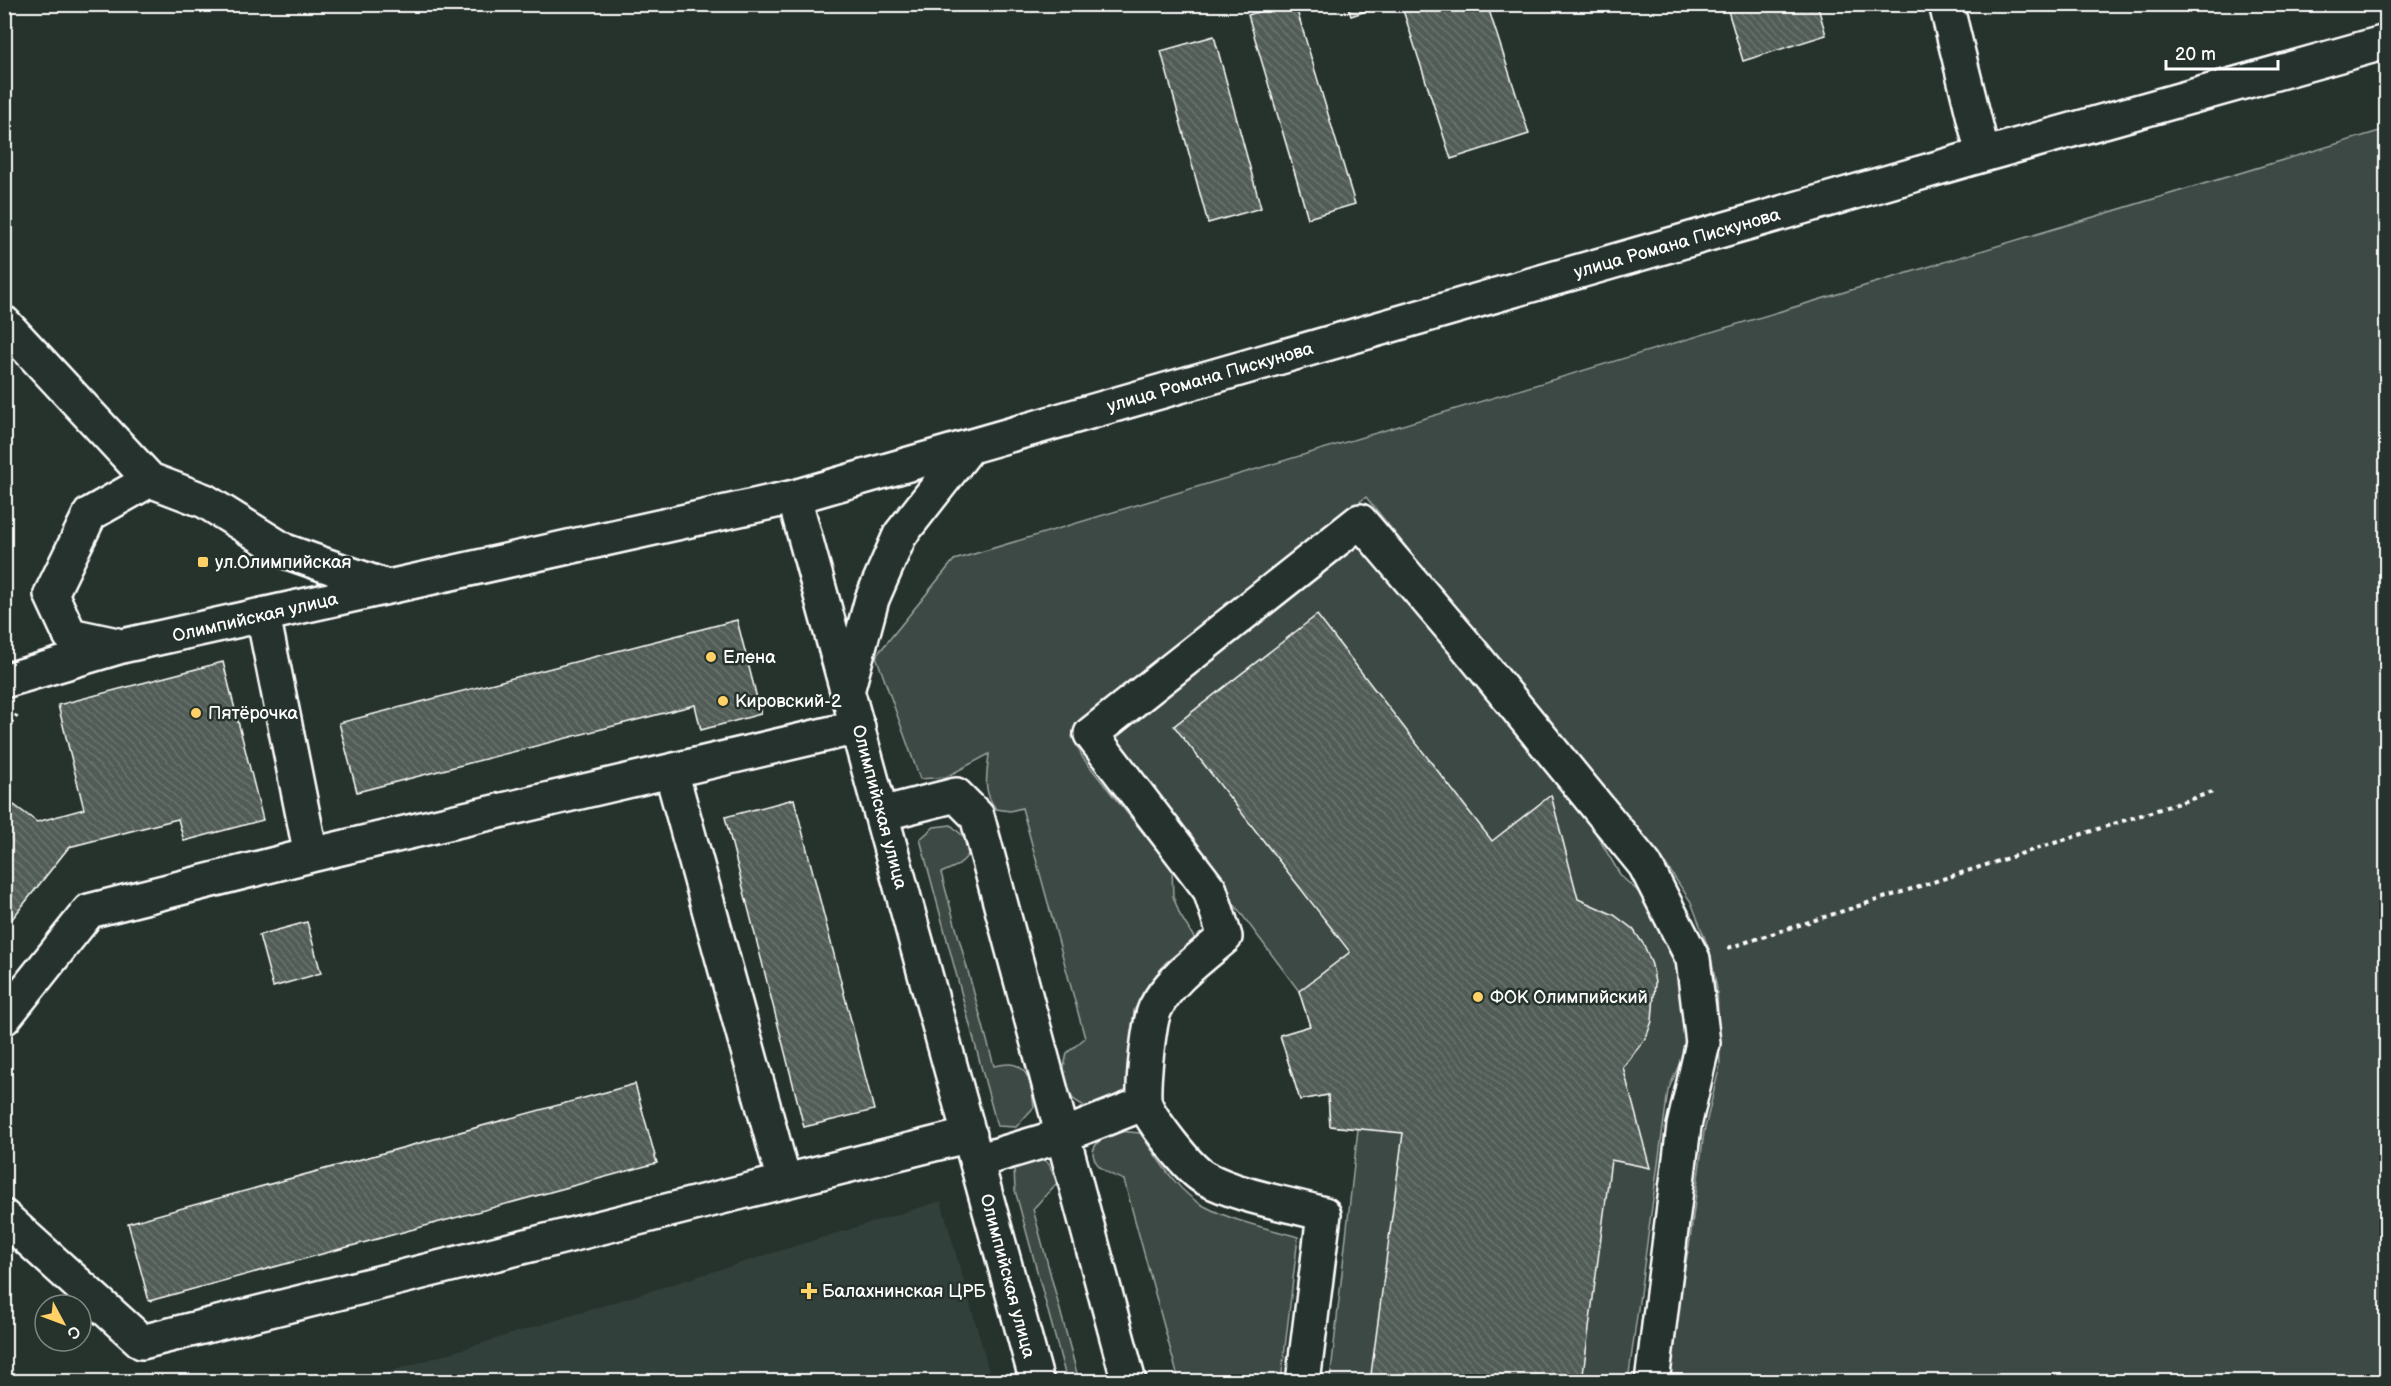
<svg xmlns="http://www.w3.org/2000/svg" width="2391" height="1386" font-family="'Balsamiq Sans',sans-serif">
	<style>
		.built { fill: #333f3a }
		.green { fill: #3e4944; stroke: #9ea4a2; stroke-width: 1.5 }
		.building { fill: url(#building-back-hatch); stroke: #fff; stroke-width: 1.5 }
		.lines { fill: none; stroke-linecap: round; stroke-linejoin: round }
		.minor-casing { stroke: #fff; stroke-width: 38 }
		.path { stroke: #fff; stroke-width: 4; stroke-dasharray: 4.5 4.5; stroke-linecap: butt }
		.minor { stroke: #26332d; stroke-width: 33 }
		.poi-dot { fill: #ffd166; stroke: #26332d; stroke-width: 2 }
		.labels { text-anchor: middle; stroke-width: 5; stroke-linejoin: round; paint-order: stroke }
		.street-label { font-size: 18px; fill: #fff; stroke: #26332d }
		.poi-label { font-size: 18px; fill: #fff; stroke: #26332d; text-anchor: start }
	</style>
	<defs>
		<pattern id="building-back-hatch" width="6" height="6" patternUnits="userSpaceOnUse" patternTransform="scale(1.5)"><rect width="6" height="6" fill="#515c57"/><path d="M-1 5l2 2M0 0l6 6M5-1l2 2" fill="none" stroke="#6b7470"/></pattern>
	</defs>
	<rect width="100%" height="100%" fill="#26332d"/>
	<filter id="ink" filterUnits="userSpaceOnUse"><feTurbulence type="fractalNoise" baseFrequency=".0167" numOctaves="2"/><feDisplacementMap in="SourceGraphic" scale="12" xChannelSelector="R" yChannelSelector="G"/><feConvolveMatrix kernelMatrix="1 2 1 2 8 2 1 2 1" color-interpolation-filters="sRGB"/></filter>
	<g filter="url(#ink)">
		<!-- built -->
		<path class="built" d="M941 1201 992 1381H360Z"/>
		<!-- green -->
		<path class="green" d="M2386 129V1381H1669V1355L1690 1240 1704 1132 1720 1065 1717 989 1710 952 1691 902 1665 863 1625 819 1366 497 1080 723 1072 736 1083 758 1172 869 1173 896 1180 915 1195 939 1165 963 1134 1010 1130 1048 1131 1086 1115 1101 1087 1108 1073 1099 1066 1087 1064 1067 1067 1053 1085 1038 1022 808 1010 811 996 809C982 791 987 776 989 754L946 777 920 779 876 656 954 560Z
			M1362 543 1586 817 1621 876 1650 902 1684 976 1688 1043 1668 1091 1628 1381H1330L1358 1129 1330 1126 1328 1095 1300 1100 1280 1035 1310 1026 1299 991 1112 741Z
			M951 825 965 838 968 855 959 865 941 873 994 1066C999 1065 1004 1064 1009 1064 1030 1064 1032 1091 1034 1107L1016 1127 997 1126 920 839 934 827Z
			M1118 1131 1140 1133C1157 1157 1177 1192 1204 1206 1232 1221 1267 1228 1298 1237L1281 1381H1179L1124 1180C1091 1168 1078 1146 1118 1131Z
			M1037 1155 1049 1164 1057 1183 1033 1209 1079 1381H1067L1015 1190 1014 1169 1022 1160Z"/>
		<!-- building -->
		<path class="building" d="M1283 4H1295L1355 204 1308 218 1248 15Z
			M1347 4H1387L1351 16Z
			M1401 4H1487L1529 134 1451 159Z
			M1726 4H1817L1826 35 1743 61Z
			M1214 36 1261 208 1208 223 1161 51Z
			M1317 615 1492 841 1551 795 1578 899 1614 915 1633 929 1644 945 1652 965 1655 983 1652 1021 1646 1038 1623 1067 1650 1168 1611 1160 1582 1382H1370L1403 1133 1330 1126 1328 1095 1300 1100 1280 1035 1310 1026 1299 991 1350 952 1174 726Z
			M737 620 761 714 701 730 695 705 357 792 339 723Z
			M223 662 263 820 184 841 178 819 69 847 4 929V818L14 805 37 822 84 809 58 705Z
			M794 799 874 1110 804 1127 725 817Z
			M307 922 321 973 273 987 259 935Z
			M635 1084 657 1163 149 1301 128 1223Z"/>
		<g class="lines">
			<!-- minor casing -->
			<g class="minor-casing">
				<path id="minor" d="M1946 4 1983 155
					M4 323 150 480
					M794 497 1983 155 2386 42
					M263 615 311 855 858 727
					M117 645 70 635 51 594 90 514 150 480 205 501 285 551 387 587
					M4 681 122 646 794 497 1037 1382
					M848 688 872 599 900 535 969 447
					M671 771 784 1181
					M881 814 956 795 977 816 1129 1382
					M4 1018 89 911 311 855
					M977 1161 1064 1135 1145 1103
					M4 1217 142 1342 970 1135
					M1303 1382 1324 1214C1285 1203 1241 1197 1205 1178 1189 1170 1152 1121 1145 1104 1141 1091 1149 1022 1155 1009 1168 981 1202 957 1225 937L1210 890 1091 734 1360 521 1463 642 1645 865 1693 959 1703 1043 1684 1126 1652 1382"/>
			</g>
			<!-- path -->
			<path class="path" d="M4 731 17 715
				M1728 948 2216 791"/>
			<!-- minor -->
			<use href="#minor" class="minor"/>
		</g>
	</g>
	<!-- markers -->
	<g class="poi-dot">
		<rect x="197" y="556" width="12" height="12" rx="3"/>
		<circle cx="711" cy="657" r="6"/>
		<circle cx="723" cy="701" r="6"/>
		<circle cx="196" cy="713" r="6"/>
		<circle cx="1478" cy="997" r="6"/>
		<path d="M806 1282h6v6h6v6h-6v6h-6v-6h-6v-6h6z"/>
	</g>
	<g class="labels">
		<!-- street labels -->
		<g class="street-label">
			<text transform="translate(1677 243) rotate(-16)" y="6">улица Романа Пискунова</text>
			<text transform="translate(1210 377) rotate(-16)" y="6">улица Романа Пискунова</text>
			<text transform="translate(255 617) rotate(-13)" y="6">Олимпийская улица</text>
			<text transform="translate(880 807) rotate(75)" y="6">Олимпийская улица</text>
			<text transform="translate(1008 1276) rotate(75)" y="6">Олимпийская улица</text>
		</g>
		<!-- poi labels -->
		<g class="poi-label">
			<text x="215" y="568">ул.Олимпийская</text>
			<text x="723" y="663">Елена</text>
			<text x="735" y="707">Кировский-2</text>
			<text x="208" y="719">Пятёрочка</text>
			<text x="1490" y="1003">ФОК Олимпийский</text>
			<text x="822" y="1297">Балахнинская ЦРБ</text>
		</g>
	</g>
	<!-- margin -->
	<rect width="2391" height="1386" fill="none" stroke="#26332d" stroke-width="24"/>
	<rect x="12" y="12" width="2367" height="1362" fill="none" stroke="#fff" stroke-width="2" filter="url(#ink)"/>
	<!-- north arrow -->
	<g transform="translate(63 1323) rotate(131)"><circle r="28" fill="#26332d" stroke="#7d8581" stroke-width="1.5"/>
	<path d="M0-4.5L10 22L0 15L-10 22Z" fill="#ffd166"/>
	<text y="-9" font-size="16" font-weight="bold" text-anchor="middle" fill="#ffffff">С</text>
	</g>
	<!-- scale -->
	<path d="M2166 60v9h112v-9" fill="none" stroke="#ffffff" stroke-width="3"/>
	<text x="2175" y="60" font-size="18" fill="#ffffff" stroke="#26332d" stroke-width="4.5" paint-order="stroke">20 m</text>
</svg>
